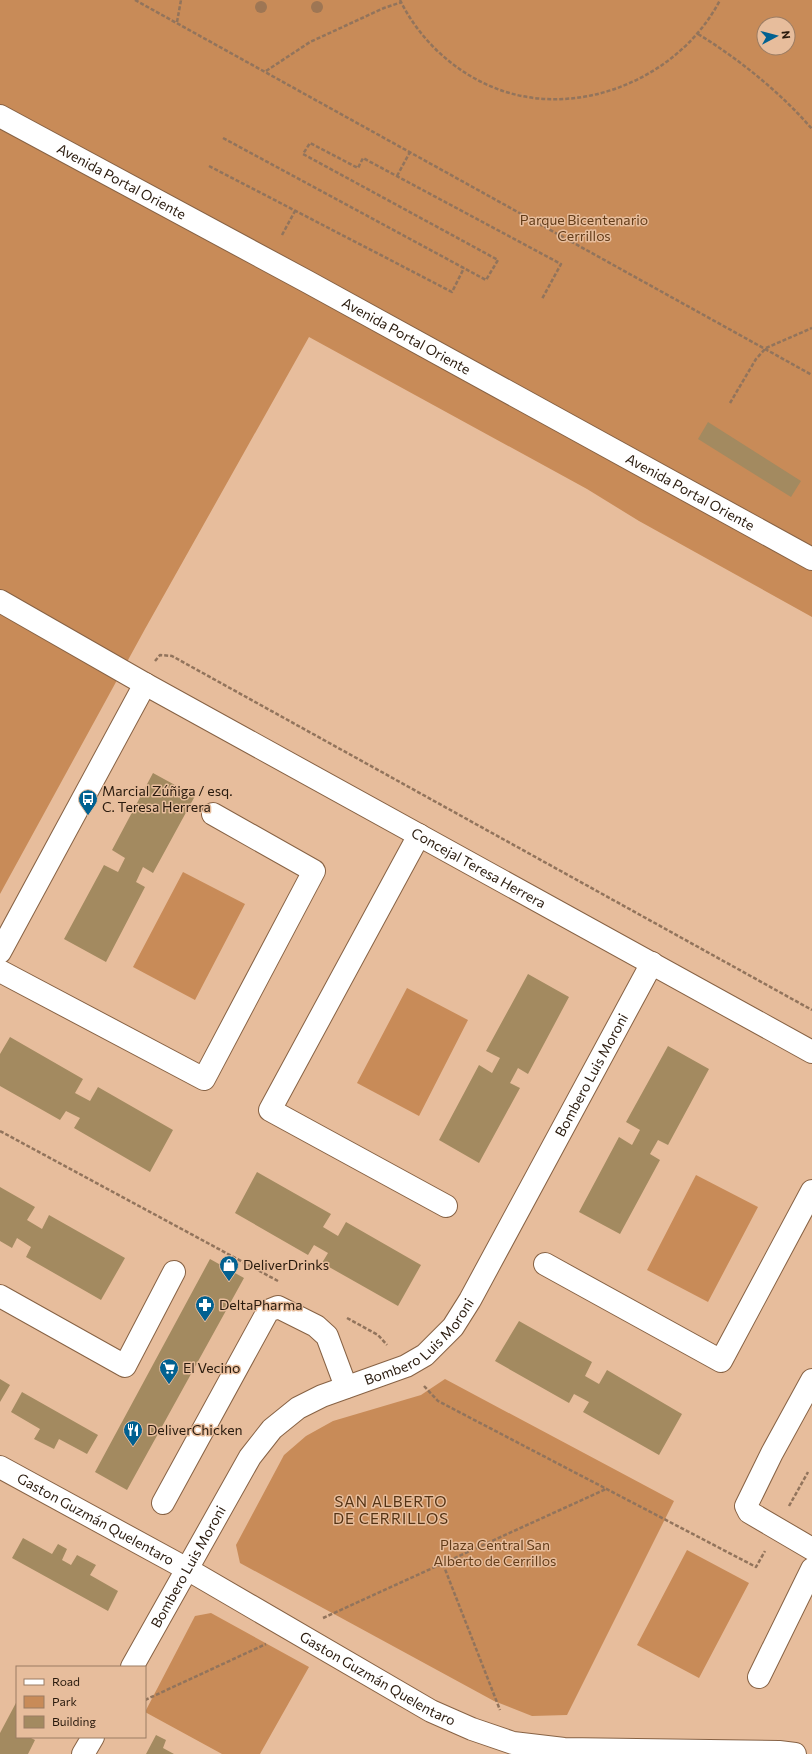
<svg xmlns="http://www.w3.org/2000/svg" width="812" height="1754" font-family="Commissioner,sans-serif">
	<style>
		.green { fill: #c88b58; fill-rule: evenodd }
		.building { fill: #a38a60 }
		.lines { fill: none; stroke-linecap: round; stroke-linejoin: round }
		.minor-casing { stroke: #876244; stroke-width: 24 }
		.path { stroke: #92745c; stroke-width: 2.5; stroke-dasharray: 4 2; stroke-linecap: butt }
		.minor { stroke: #fff; stroke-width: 22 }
		.tree { fill: #9e7654 }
		.labels { text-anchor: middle; stroke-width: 3; stroke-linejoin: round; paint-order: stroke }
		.street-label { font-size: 14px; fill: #291a0d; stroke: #e7bd9c }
		.park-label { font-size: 14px; fill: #633c19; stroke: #e7bd9c }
		.poi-label { font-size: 14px; fill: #291a0d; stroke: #e7bd9c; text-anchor: start }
		.neighbourhood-label { font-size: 15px; letter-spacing: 1px; fill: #533213; stroke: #e7bd9c }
	</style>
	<rect width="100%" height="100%" fill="#e7bd9c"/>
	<!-- green -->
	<path class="green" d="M0 0H812V617L639 521 587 489 309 337 145 629 0 894ZM764 24H788V48H764Z
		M183 872 245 904 195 1000 133 967Z
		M407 988 468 1020 419 1116 357 1083Z
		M696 1175 758 1207 708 1302 647 1270Z
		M445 1379 674 1501 567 1715 532 1716 494 1701 240 1563 236 1545 284 1455 306 1436 333 1421 421 1395Z
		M687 1550 749 1583 699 1678 637 1645Z
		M211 1613 309 1667 260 1754H222L145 1712 195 1616Z"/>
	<!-- building -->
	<path class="building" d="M708 422 801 481 791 497 698 439Z
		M153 773 195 796 153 873 143 867 136 882 145 887 106 962 64 939 104 865 118 872 125 858 112 850Z
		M528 974 569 997 528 1074 518 1068 510 1083 520 1088 479 1163 439 1140 479 1065 492 1073 500 1058 486 1051Z
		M10 1037 83 1079 75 1093 90 1101 98 1087 173 1130 150 1172 74 1128 80 1118 66 1111 60 1120 0 1086V1054Z
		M668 1046 709 1069 668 1145 658 1140 650 1154 660 1160 620 1234 579 1212 619 1137 632 1145 640 1130 626 1122Z
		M257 1172 331 1214 323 1227 338 1236 346 1222 421 1265 398 1306 322 1263 328 1253 314 1245 308 1255 235 1213Z
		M0 1187 35 1207 27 1220 42 1229 49 1215 125 1258 101 1300 26 1257 31 1247 17 1238 12 1248 0 1241Z
		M210 1259 244 1278 127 1490 95 1472Z
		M519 1321 592 1362 585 1376 599 1384 607 1370 682 1414 659 1455 583 1412 589 1402 574 1394 569 1403 495 1361Z
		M0 1379 10 1385 0 1402Z
		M22 1392 98 1435 87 1454 59 1439 54 1449 34 1439 40 1429 11 1412Z
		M23 1538 52 1554 58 1544 67 1549 62 1560 71 1565 77 1555 96 1565 90 1575 118 1591 108 1611 12 1558Z
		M17 1701V1737H29L35 1740 28 1754H0V1733Z
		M156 1735 166 1740 163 1748 174 1754H146Z"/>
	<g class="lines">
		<!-- minor casing -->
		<g class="minor-casing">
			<g id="minor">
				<path id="s1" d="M0 116 308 282 812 559"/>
				<path id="s2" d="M0 601 145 684 812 1052"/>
				<path d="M419 835 270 1110 446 1206"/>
				<path d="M0 952 145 684"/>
				<path d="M0 971 204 1079 314 871 213 814"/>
				<path d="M545 1264 721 1361 812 1191"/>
				<path d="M0 1296 125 1366 174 1272"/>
				<path d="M812 1380 772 1453 746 1506 749 1512 812 1549"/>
				<path id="s3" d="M0 1467 187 1569 431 1711 472 1729 513 1743 564 1749 779 1752 795 1754"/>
				<path d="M163 1503 268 1311 278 1307 316 1326 327 1336 346 1387"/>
				<path id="s4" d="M132 1667 250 1457 272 1429 298 1408 322 1396 406 1366 425 1355 453 1327 470 1300 652 963"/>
				<path d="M759 1677 812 1569"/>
				<path d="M83 1754 93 1737"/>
			</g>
		</g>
		<!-- path -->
		<path class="path" d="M135 0 812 375
			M400 0C425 51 476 91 534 98 608 107 686 66 720 0
			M177 22 181 0
			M698 34C739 59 781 93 812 129
			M266 71 310 42 384 8 402 2
			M223 138 486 280 498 260 303 154 310 143 358 168 363 158 561 264 542 299
			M209 166 452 292 464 268
			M397 176 410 152
			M282 235 295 211
			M730 403 756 359 766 348 812 328
			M155 661 160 655 172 656 812 1010
			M0 1131 278 1281
			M347 1318 378 1335 387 1345
			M424 1386 438 1401 756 1567 765 1551
			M789 1506 808 1472
			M443 1564 500 1710
			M323 1618 606 1489
			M145 1700 266 1644"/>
		<!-- minor -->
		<use href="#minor" class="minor"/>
	</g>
	<!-- trees -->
	<g class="tree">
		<circle cx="261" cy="7" r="6"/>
		<circle cx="317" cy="7" r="6"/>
	</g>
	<!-- icons -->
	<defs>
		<g id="bus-pin" transform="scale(1)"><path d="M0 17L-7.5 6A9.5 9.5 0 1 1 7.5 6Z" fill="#016191" stroke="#e7bd9c"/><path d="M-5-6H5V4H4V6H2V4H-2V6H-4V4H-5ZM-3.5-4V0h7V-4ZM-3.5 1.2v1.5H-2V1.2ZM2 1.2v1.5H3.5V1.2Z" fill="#fff"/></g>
		<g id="shop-pin" transform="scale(1)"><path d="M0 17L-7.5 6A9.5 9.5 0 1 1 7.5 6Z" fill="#016191" stroke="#e7bd9c"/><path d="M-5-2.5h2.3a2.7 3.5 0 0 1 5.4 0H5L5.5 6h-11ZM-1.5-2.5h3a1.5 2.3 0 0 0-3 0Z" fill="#fff"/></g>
		<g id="pharmacy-pin" transform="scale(1)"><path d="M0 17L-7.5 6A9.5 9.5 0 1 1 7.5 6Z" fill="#016191" stroke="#e7bd9c"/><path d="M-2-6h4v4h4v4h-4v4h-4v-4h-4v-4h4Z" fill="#fff"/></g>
		<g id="supermarket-pin" transform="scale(1)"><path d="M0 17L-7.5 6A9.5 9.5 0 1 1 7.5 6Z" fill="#016191" stroke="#e7bd9c"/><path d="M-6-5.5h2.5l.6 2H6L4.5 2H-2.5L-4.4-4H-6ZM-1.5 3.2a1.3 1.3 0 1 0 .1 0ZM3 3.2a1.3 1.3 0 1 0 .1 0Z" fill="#fff"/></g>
		<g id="restaurant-pin" transform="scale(1)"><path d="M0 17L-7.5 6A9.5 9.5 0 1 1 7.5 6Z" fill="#016191" stroke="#e7bd9c"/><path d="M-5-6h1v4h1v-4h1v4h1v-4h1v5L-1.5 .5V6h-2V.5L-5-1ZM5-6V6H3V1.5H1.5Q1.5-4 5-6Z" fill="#fff"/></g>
	</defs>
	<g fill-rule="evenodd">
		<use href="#bus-pin" x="88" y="799"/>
		<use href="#shop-pin" x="229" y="1265"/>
		<use href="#pharmacy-pin" x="205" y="1305"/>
		<use href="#supermarket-pin" x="169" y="1368"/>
		<use href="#restaurant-pin" x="133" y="1430"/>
	</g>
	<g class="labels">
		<!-- street labels -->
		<g class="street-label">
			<text dy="5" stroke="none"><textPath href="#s1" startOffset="138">Avenida Portal Oriente</textPath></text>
			<text dy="5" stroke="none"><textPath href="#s1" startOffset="462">Avenida Portal Oriente</textPath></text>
			<text dy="5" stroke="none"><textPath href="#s1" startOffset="786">Avenida Portal Oriente</textPath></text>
			<text dy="5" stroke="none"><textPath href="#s2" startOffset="548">Concejal Teresa Herrera</textPath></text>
			<text dy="5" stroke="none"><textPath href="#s4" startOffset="775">Bombero Luis Moroni</textPath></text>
			<text dy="5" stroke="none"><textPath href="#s4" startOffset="451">Bombero Luis Moroni</textPath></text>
			<text dy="5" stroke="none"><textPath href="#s3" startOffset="109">Gaston Guzmán Quelentaro</textPath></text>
			<text dy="5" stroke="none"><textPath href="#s4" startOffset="115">Bombero Luis Moroni</textPath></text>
			<text dy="5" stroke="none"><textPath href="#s3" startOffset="433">Gaston Guzmán Quelentaro</textPath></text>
		</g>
		<!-- park labels -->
		<g class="park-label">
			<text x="584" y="225">Parque Bicentenario<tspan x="584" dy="16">Cerrillos</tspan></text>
			<text x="495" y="1550">Plaza Central San<tspan x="495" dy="16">Alberto de Cerrillos</tspan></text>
		</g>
		<!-- poi labels -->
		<g class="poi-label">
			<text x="102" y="796">Marcial Zúñiga / esq.<tspan x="102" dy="16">C. Teresa Herrera</tspan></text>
			<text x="243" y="1270">DeliverDrinks</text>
			<text x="219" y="1310">DeltaPharma</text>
			<text x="183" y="1373">El Vecino</text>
			<text x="147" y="1435">DeliverChicken</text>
		</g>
		<!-- neighbourhood labels -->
		<g class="neighbourhood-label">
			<text x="391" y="1507">SAN ALBERTO<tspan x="391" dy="17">DE CERRILLOS</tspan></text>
		</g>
	</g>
	<!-- legend -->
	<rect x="16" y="1666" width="130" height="72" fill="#e7bd9c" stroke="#9b7c63"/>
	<rect x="24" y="1679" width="20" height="6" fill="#ffffff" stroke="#9b7c63"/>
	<text x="52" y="1686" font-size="12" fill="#291a0d">Road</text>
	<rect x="24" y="1696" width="20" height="12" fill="#c88b58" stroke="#9b7c63"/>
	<text x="52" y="1706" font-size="12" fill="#291a0d">Park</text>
	<rect x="24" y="1716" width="20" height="12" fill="#a38a60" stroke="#9b7c63"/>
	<text x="52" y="1726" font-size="12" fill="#291a0d">Building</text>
	<!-- north arrow -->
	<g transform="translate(776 36) rotate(83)"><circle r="19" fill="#e7bd9c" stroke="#9b7c63"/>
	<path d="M0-3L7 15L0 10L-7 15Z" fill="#016191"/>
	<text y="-6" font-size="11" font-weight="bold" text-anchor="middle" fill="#291a0d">N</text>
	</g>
</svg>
